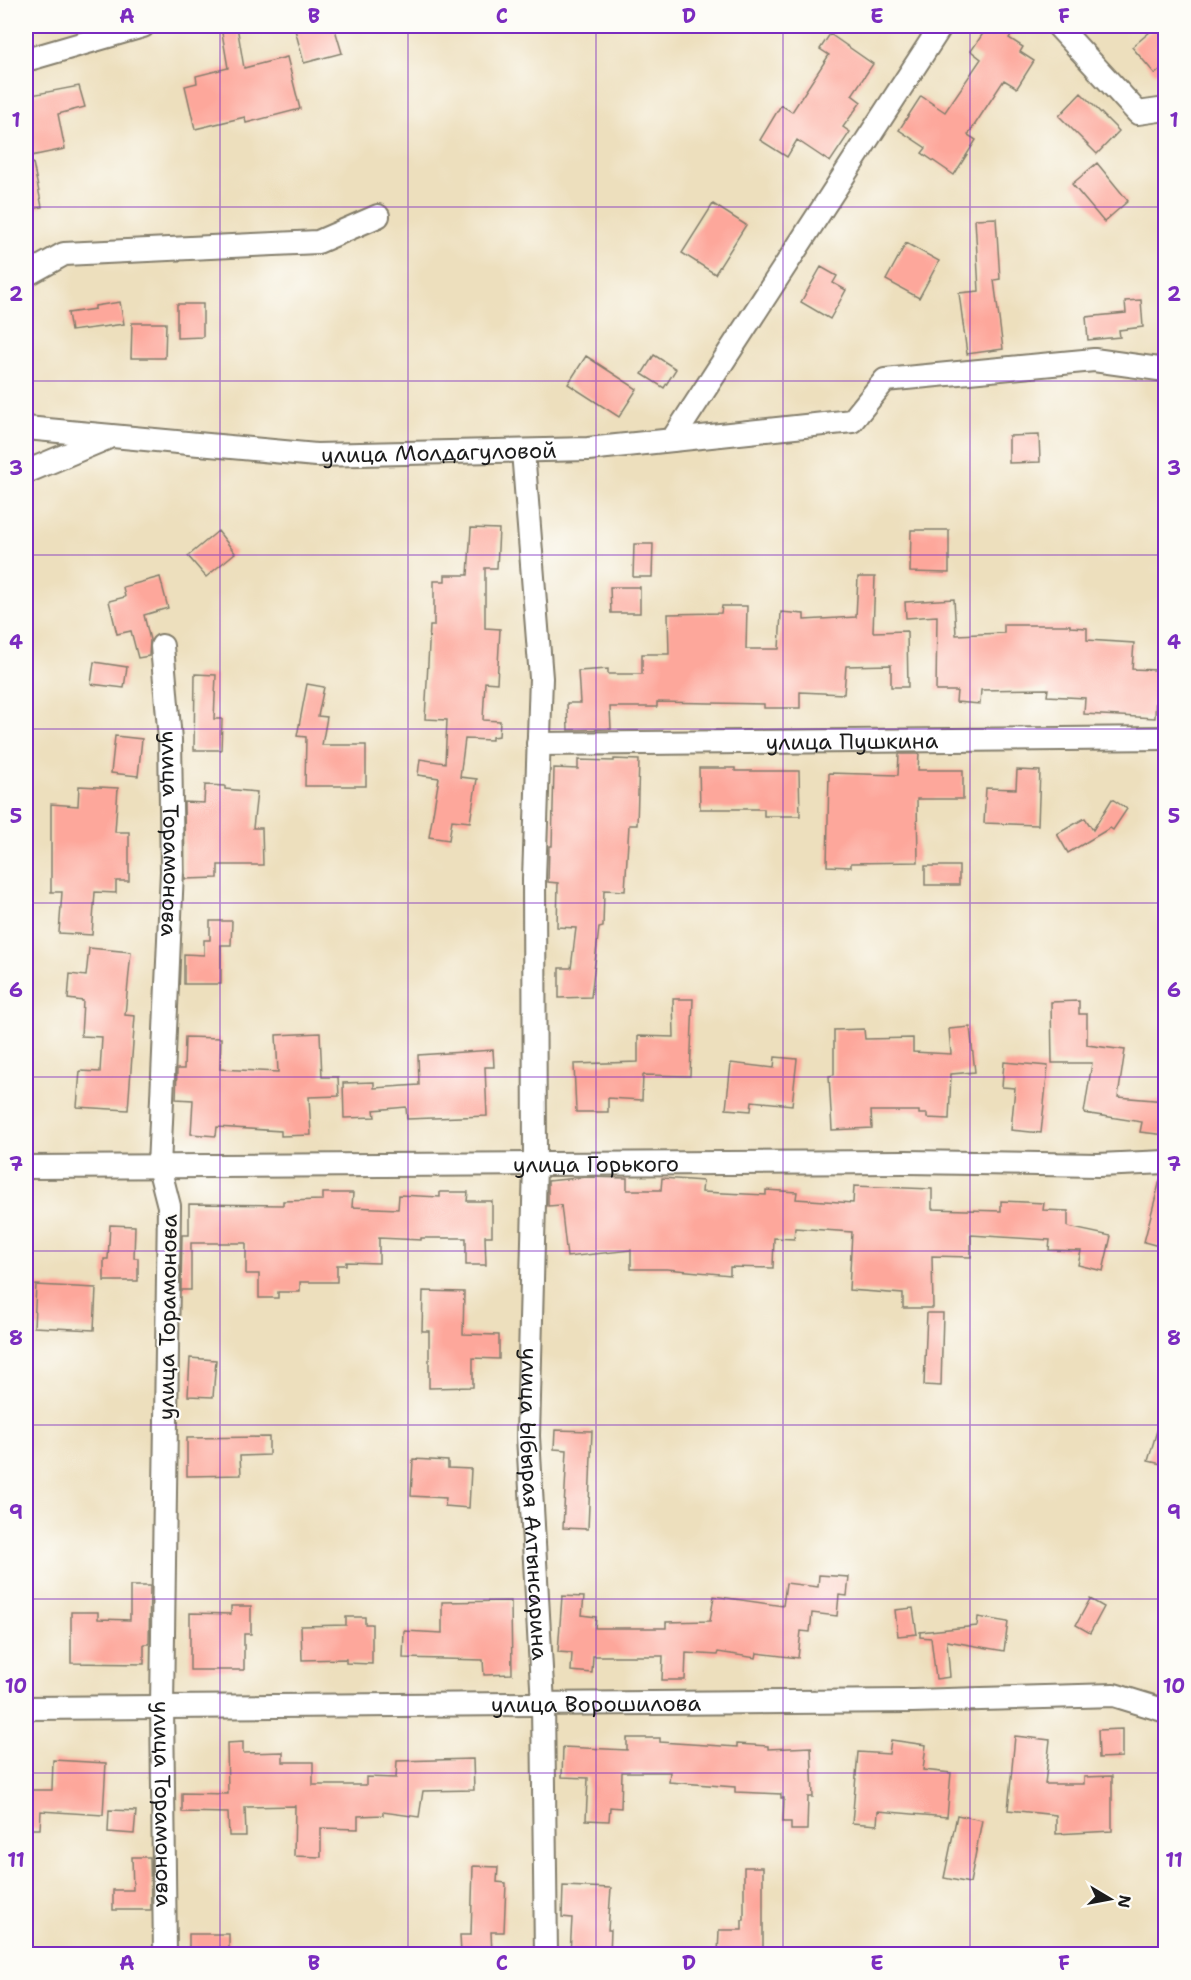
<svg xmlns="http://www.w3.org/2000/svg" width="1191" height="1980" font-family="'Shantell Sans',sans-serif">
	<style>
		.building { fill: #fda79b }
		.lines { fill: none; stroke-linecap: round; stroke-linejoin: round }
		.minor-casing { stroke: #847e6c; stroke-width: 26 }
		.minor { stroke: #fff; stroke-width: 22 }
		.grid { fill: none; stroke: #7b2cbf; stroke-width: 1.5; stroke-opacity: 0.55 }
		.labels { text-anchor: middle; stroke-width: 4.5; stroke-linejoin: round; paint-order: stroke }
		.street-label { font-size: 22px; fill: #1c1c1c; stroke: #fdfcf7 }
		.neatline { fill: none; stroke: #7b2cbf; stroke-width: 2 }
		.grid-label { font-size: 20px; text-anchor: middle; font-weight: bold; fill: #7b2cbf }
	</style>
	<rect width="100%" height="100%" fill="#fdfcf7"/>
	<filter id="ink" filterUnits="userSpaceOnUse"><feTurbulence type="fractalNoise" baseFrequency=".0167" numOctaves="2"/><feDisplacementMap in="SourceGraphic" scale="12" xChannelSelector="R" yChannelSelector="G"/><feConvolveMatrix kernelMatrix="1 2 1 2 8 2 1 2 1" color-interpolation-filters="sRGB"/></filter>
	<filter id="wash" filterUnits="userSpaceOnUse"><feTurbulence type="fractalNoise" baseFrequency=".008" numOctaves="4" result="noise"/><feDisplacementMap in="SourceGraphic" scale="24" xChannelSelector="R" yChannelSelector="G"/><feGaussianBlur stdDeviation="1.35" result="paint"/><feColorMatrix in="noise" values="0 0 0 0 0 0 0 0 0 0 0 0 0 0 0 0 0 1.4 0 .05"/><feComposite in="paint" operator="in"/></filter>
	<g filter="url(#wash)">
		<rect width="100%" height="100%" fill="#eddfbd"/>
		<g id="blocks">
			<!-- building -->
			<path class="building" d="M237 26 244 68 287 57 300 109 246 123 245 117 195 129 185 86 197 83 196 76 228 68 221 27Z
				M294 26H334L342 53 304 63Z
				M988 26H1017L1009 38 1023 47 1020 52 1034 61 1017 88 1004 80 968 135 976 140 954 175 922 153 926 148 899 130 921 96 945 112 981 59 971 51Z
				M1157 26H1160L1166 32V65L1155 74 1132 47Z
				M830 34 873 64 852 95 861 102 843 127 850 132 830 162 797 140 787 157 760 140 781 105 792 112 829 55 820 49Z
				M79 86 85 107 58 114 65 149 26 157V96Z
				M1081 93 1119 131 1097 154 1059 116Z
				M33 163 42 207 26 211V164Z
				M1097 163 1128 201 1104 222 1072 184Z
				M713 204 746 225 715 274 682 253Z
				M996 218 1000 279 994 280 1003 349 967 354 959 293 979 291 975 219Z
				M906 243 939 261 919 298 886 280Z
				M821 267 837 276 833 283 846 290 830 319 801 302Z
				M1141 300 1143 327 1119 330 1120 337 1088 340 1086 317 1126 313 1125 301Z
				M120 302 124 324 71 331 68 313 95 309V306Z
				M177 304H203V337L177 338Z
				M132 323H166L165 358H131Z
				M654 355 676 369 664 388 642 374Z
				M586 356 637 389 619 417 568 384Z
				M1039 435 1040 462 1009 463V436Z
				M471 528 499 529 497 568H485V628L500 629 497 683 485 682 483 720 500 721 499 736 492 737V740L465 739 460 777 477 779 470 822 452 820 449 840 429 837 439 778 418 775 420 759 445 763 447 720 425 719 430 626H434V581H445V575H468Z
				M911 530H949V573L910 572Z
				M218 531 235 553 206 577 188 556Z
				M634 544H653L652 577H633Z
				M160 577 168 608 144 615 150 640 149 656 138 658 131 631 117 634 109 601 125 597 123 587Z
				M858 577H875L873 632 907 631 908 687H891V665L846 666 844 694 800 692V708H764V704L657 702V707H610L611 729 568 730 567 703H580L578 671 608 669V674H642V654H669L668 614 721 613 722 606H747L746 649H779L781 612 804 614V620L856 617Z
				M610 587H640V613H611Z
				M954 599 956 635 1004 633V625H1070V627L1087 628V640L1134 643 1132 669 1157 670 1155 718 1084 714 1085 698 1047 696 1048 689 981 690 980 704 956 702 957 691H936L937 616 906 618 905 602Z
				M94 662 127 667 124 688 91 684Z
				M195 674 216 675 214 719H222L221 750H194Z
				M307 684 324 687 318 716 327 717 322 745H366V786H305L306 737 297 736Z
				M115 736 142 739 138 776 111 773Z
				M899 754H919L918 770H963V799H917L918 862 851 863V867L827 866 829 773 898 775Z
				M614 759 639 760 637 825H629L625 891 604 890 603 927 599 928 591 997 559 998V968H571L576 928 557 927 558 883 548 882 549 846H552L554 768 578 769V760L614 761Z
				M699 768H735V771H799L800 816H764V809H700Z
				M1017 770 1040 771 1038 825 984 823 986 788 1016 789Z
				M205 785 225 786V789L257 792 253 828H262L263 865H218V878L185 879 184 802 204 803Z
				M79 786 118 788 115 832H129V881H116V893L95 892 92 935 59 933 62 892H51V804L78 806Z
				M1112 799 1127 809 1113 830 1110 828 1068 853 1057 834 1085 818 1093 830Z
				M925 866H959V885H925Z
				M210 921H232L231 945H221V984H184V954L204 955V940H210Z
				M89 948 131 952 125 1015 135 1016 128 1110 77 1107 80 1071 100 1072 102 1037 81 1036 83 1001 68 999 70 974 86 976Z
				M673 999H693L690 1076 643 1075 642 1100 608 1098V1112H576L574 1064 638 1062V1036L674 1037Z
				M1079 1001V1014H1087V1045L1125 1050 1118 1097 1166 1101V1135L1140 1132 1142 1122 1084 1113 1092 1063H1052L1051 1002Z
				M970 1027 975 1072 951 1074 949 1119 927 1118V1114H919V1111H871L872 1128 832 1130 829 1076 834 1075V1030L864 1029 865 1039 913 1038V1052L951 1054 949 1029Z
				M320 1033 322 1077H338L339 1096 309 1097 311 1135 281 1136V1131L217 1127 216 1136 191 1134 193 1100 176 1099 177 1069H184L185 1037 221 1038 220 1069 278 1072 276 1035Z
				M493 1050 494 1067H485L487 1116 407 1119 406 1107 374 1110 375 1117 344 1118 343 1083 374 1082V1088L419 1085 418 1055Z
				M775 1057 797 1059 792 1105 752 1101 751 1111 726 1109 731 1063 774 1068Z
				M1004 1062 1048 1066 1041 1133 1011 1130 1015 1088 1002 1087Z
				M586 1177 627 1178V1190H661L662 1178 703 1181 702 1192 766 1195V1190L797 1192 796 1199 853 1203 854 1186 932 1189V1209L1001 1211V1201L1044 1203 1043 1210 1068 1211V1227L1111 1236 1103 1271 1078 1265 1081 1251 1049 1250 1050 1240 971 1235V1257L932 1256 933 1308H903V1294L849 1290 852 1232 795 1228 794 1239 774 1238 773 1268 730 1267V1275L667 1269H631V1250L567 1257 561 1205 548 1206V1181Z
				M1160 1180 1166 1181V1248L1144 1242Z
				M440 1192H468L467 1201H492V1236H485L486 1265H466V1238H421V1240L379 1238V1263L346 1262V1265H337V1282H300V1292H278V1298H259V1274H246V1243H191V1290H181L182 1235H189V1204L283 1205V1201L323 1200V1193H353L352 1207 398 1209 399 1195 440 1197Z
				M110 1225 135 1226 134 1258H138V1281H104V1259H108Z
				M36 1285 96 1288 94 1330 34 1327Z
				M423 1291 464 1292 463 1334 499 1335V1359L473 1358V1387L429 1388V1331H422Z
				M927 1313H943L941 1386 924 1385Z
				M190 1358 216 1360 213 1397 188 1396Z
				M1161 1417 1166 1418V1465L1148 1461Z
				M555 1430 592 1431 588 1529 563 1528 567 1450 554 1449Z
				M269 1437V1455L240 1456 241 1475 187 1476V1438Z
				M413 1459 448 1461V1468L471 1469 469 1508 445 1506 446 1498 411 1496Z
				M819 1575 849 1577 847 1596 839 1595 837 1616 812 1613 810 1632 801 1631 798 1658 757 1653 756 1658 718 1652 717 1655 686 1653 685 1680H662L663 1656H593L592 1673 571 1671 572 1653 558 1652 562 1596 584 1597 582 1615 596 1617 595 1628H666V1622L710 1621 714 1596 783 1606 786 1583 818 1587Z
				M130 1586H150L149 1644H144V1664L71 1663V1612H98V1619L130 1620Z
				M1090 1599 1104 1607 1090 1633 1076 1625Z
				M511 1601 512 1674 484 1675 483 1660 403 1658 404 1631 442 1633V1602Z
				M231 1606H251V1634H244V1670H190V1613L231 1614Z
				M913 1608 917 1634 898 1636 895 1610Z
				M346 1617H365V1624H372V1664L346 1663V1659L302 1660 301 1626 346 1625Z
				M978 1617 1008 1622 1004 1651 947 1641 950 1677 936 1679 931 1638 920 1637V1632L977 1626Z
				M1122 1729V1757L1099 1758 1098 1730Z
				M1015 1736 1050 1740 1045 1784H1084V1777L1112 1776V1831L1056 1834V1815L1008 1810Z
				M627 1738H660V1742L737 1747V1744L768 1746V1749L811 1747 813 1797H808L807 1830H791V1822H783L784 1798H781V1794L735 1792V1787L669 1782 670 1772H622L621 1808 610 1807 609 1821 586 1820 588 1778 562 1777 563 1747 627 1750Z
				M891 1740 926 1745 923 1770 951 1773 947 1817 878 1811 877 1825 852 1823 858 1752 889 1754Z
				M243 1742V1753L283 1752V1762H313V1785H366V1777L396 1778 397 1761 473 1759 474 1790 423 1791 419 1817 383 1812V1815L358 1816V1829L321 1828V1857L294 1856 295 1806 245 1807 246 1836H229L228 1813 182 1812V1793L228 1794 227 1743Z
				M53 1760 106 1763 103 1815 41 1811 40 1829H26V1790H52Z
				M109 1810 136 1811 134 1834 108 1832Z
				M957 1815 982 1820 970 1883 944 1878Z
				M132 1857H150L151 1910H113V1890H133Z
				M473 1866 498 1867 497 1882 506 1883 504 1932H491L492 1954H461L460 1935H471Z
				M744 1867H763V1954H718L719 1930H742V1920H744Z
				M563 1886 611 1888 608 1930H611L610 1954H570L572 1918 562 1917Z
				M189 1934H229V1954H189Z"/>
		</g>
	</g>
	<g filter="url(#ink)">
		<use href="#blocks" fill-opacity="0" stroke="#847e6c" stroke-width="1.5"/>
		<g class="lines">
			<!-- minor casing -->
			<g class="minor-casing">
				<g id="minor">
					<path d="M1058 26 1138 113 1166 109"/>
					<path d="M26 60 143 26"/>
					<path d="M26 275 64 254 318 242 378 216"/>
					<path id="s1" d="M26 428 316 455 588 449 852 421 885 380 1094 360 1166 370"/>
					<path d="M672 440 941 26"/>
					<path id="s2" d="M523 451 541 678 534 879 535 1164 528 1436 543 1704 546 1954"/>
					<path d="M26 472 107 438"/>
					<path id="s3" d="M162 646 170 740 172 871 159 1167 169 1206 162 1706 165 1954"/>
					<path id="s4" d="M538 744 1166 738"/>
					<path id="s5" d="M26 1167 906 1162 1098 1165 1166 1162"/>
					<path id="s6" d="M26 1708 912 1701 1114 1695 1166 1711"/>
				</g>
			</g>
			<!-- minor -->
			<use href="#minor" class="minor"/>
		</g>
	</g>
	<!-- grid -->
	<path class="grid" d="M220 26V1954M408 26V1954M596 26V1954M783 26V1954M970 26V1954M26 207H1166M26 381H1166M26 555H1166M26 729H1166M26 903H1166M26 1077H1166M26 1251H1166M26 1425H1166M26 1599H1166M26 1773H1166"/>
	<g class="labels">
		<!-- street labels -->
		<g class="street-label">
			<text dy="8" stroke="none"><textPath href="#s1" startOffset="414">улица Молдагуловой</textPath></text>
			<text dy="8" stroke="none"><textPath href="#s4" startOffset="314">улица Пушкина</textPath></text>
			<text dy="8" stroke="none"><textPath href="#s3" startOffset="188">улица Торамонова</textPath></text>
			<text dy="8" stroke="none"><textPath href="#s5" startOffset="570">улица Горького</textPath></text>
			<text transform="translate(167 1317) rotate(-89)" y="8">улица Торамонова</text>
			<text dy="8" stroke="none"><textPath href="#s2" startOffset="1054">улица Ыбырая Алтынсарина</textPath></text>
			<text dy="8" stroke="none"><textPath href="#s6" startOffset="570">улица Ворошилова</textPath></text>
			<text dy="8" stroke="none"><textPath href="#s3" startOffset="1160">улица Торамонова</textPath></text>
		</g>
	</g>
	<!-- margin -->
	<rect width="1191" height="1980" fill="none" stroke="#fdfcf7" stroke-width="66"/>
	<!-- north arrow -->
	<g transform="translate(1110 1899) rotate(100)" stroke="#fdfcf7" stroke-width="4.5" paint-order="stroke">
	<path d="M0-4.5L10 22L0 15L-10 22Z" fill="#1c1c1c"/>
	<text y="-9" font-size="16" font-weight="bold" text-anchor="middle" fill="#1c1c1c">N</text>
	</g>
	<rect x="33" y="33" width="1125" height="1914" class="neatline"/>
	<g class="grid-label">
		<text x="127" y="23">A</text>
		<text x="314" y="23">B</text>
		<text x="502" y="23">C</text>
		<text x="689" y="23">D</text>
		<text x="877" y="23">E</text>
		<text x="1064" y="23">F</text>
		<text x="16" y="127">1</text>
		<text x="1174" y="127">1</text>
		<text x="16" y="301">2</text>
		<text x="1174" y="301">2</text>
		<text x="16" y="475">3</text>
		<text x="1174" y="475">3</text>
		<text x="16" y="649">4</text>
		<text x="1174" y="649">4</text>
		<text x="16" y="823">5</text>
		<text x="1174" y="823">5</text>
		<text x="16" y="997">6</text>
		<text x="1174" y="997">6</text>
		<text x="16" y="1171">7</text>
		<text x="1174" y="1171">7</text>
		<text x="16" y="1345">8</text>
		<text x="1174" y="1345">8</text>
		<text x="16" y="1519">9</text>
		<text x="1174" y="1519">9</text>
		<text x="16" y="1693">10</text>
		<text x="1174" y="1693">10</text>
		<text x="16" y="1867">11</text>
		<text x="1174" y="1867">11</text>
		<text x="127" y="1970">A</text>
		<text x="314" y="1970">B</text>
		<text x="502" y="1970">C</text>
		<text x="689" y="1970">D</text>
		<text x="877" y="1970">E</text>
		<text x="1064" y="1970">F</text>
	</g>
</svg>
